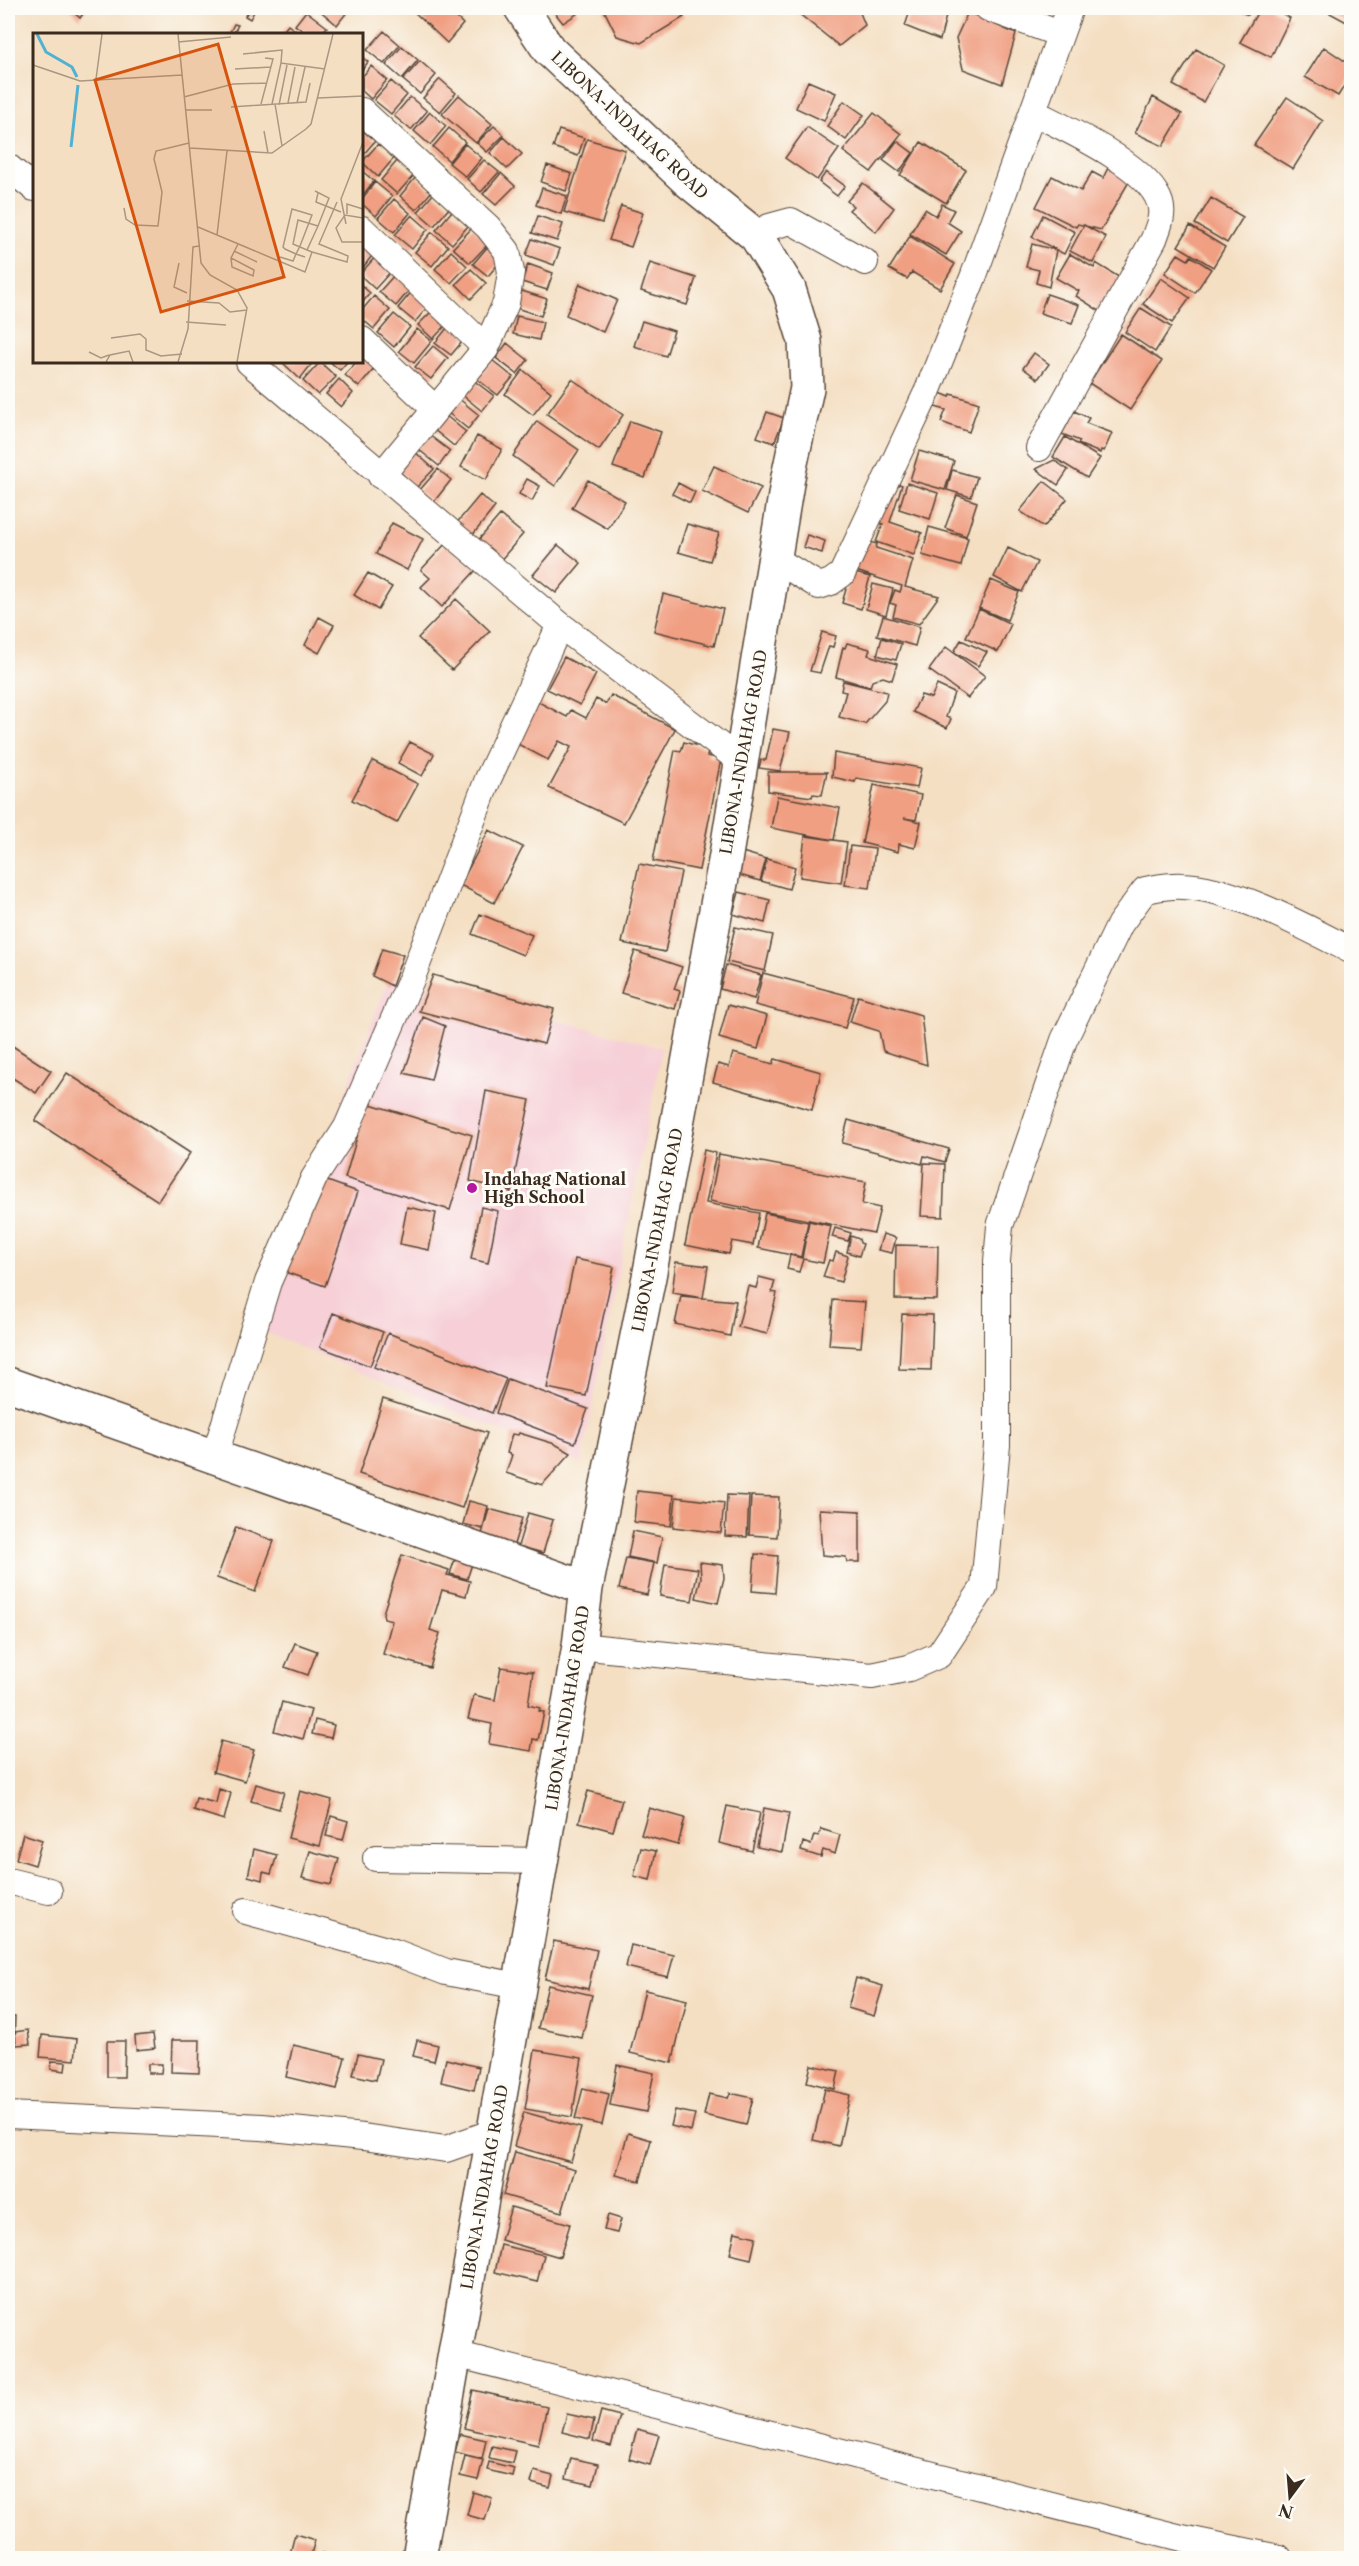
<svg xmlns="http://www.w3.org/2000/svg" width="1359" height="2566" font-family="'Libre Caslon Text',serif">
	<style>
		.built { fill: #f6cfd7 }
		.building { fill: #f09f82 }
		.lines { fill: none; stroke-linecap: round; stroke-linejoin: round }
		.minor-casing { stroke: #574537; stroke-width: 28 }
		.major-casing { stroke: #574537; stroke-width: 36 }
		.minor { stroke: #fff; stroke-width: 26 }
		.major { stroke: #fff; stroke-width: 33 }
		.poi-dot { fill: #b5179e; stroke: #fdfcf7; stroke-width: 2 }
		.labels { text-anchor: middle; stroke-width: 6; stroke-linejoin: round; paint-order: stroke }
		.street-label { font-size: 16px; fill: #3b2a1e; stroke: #fdfcf7 }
		.poi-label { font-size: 16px; font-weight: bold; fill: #3b2a1e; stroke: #fdfcf7; text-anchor: start }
		.inset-river { fill: none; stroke: #51b1d0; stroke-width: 3 }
		.inset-road { fill: none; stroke: #aa9781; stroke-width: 1.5 }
		.view { fill: #d7540e; fill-opacity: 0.15; stroke: #d7540e; stroke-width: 3 }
		.inset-edge { fill: none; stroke: #3b2a1e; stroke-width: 3 }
	</style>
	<rect width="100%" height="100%" fill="#fdfcf7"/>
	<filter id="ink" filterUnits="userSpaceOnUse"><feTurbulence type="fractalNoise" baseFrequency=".0167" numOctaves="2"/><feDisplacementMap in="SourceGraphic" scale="12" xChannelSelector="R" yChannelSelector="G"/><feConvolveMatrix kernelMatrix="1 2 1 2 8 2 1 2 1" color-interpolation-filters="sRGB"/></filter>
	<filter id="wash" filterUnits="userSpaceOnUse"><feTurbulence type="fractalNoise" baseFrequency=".008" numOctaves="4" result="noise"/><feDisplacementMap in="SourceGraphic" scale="24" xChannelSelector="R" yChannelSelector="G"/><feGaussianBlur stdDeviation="1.35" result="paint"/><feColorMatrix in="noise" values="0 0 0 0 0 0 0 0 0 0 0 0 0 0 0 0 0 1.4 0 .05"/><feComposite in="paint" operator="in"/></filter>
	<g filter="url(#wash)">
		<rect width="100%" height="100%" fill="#f4dfc3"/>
		<!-- built -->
		<path class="built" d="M390 976 662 1048 581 1464 255 1328Z"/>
		<g id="blocks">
			<!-- building -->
			<path class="building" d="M69 8H87L80 18Z
				M250 8H256L250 19 245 16Z
				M317 8H343L348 11 337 25Z
				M410 8H447L463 24 447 43Z
				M551 8H574L578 13 563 23Z
				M603 8H677L684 17 641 43 617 36Z
				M792 8H858L865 25 839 46Z
				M911 8H948L940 40 905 26Z
				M1233 8H1253L1248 15Z
				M1260 8H1271L1290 18 1271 57 1240 42Z
				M1330 8H1352V25L1328 12Z
				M306 11 327 27 321 34H307L295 25Z
				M968 12 1016 34 1002 84 963 69 956 38Z
				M234 24 238 25 233 34H229Z
				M288 25 300 34H281Z
				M384 31 400 45 384 64 367 50Z
				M402 46 418 60 402 79 386 65Z
				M1324 47 1352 66V73L1338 96 1305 77Z
				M1196 49 1224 65 1203 102 1173 85Z
				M362 57 368 62 362 70Z
				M420 61 436 75 420 94 403 80Z
				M371 66 387 80 371 99 362 91V77Z
				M440 79 456 93 440 112 423 98Z
				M391 81 407 95 391 114 374 100Z
				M808 81 836 93 824 121 796 108Z
				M459 95 492 124 476 143 442 114Z
				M410 97 427 111 411 130 394 116Z
				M1153 97 1182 114 1163 146 1135 133Z
				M1287 97 1323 121 1293 169 1254 145Z
				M844 101 864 115 846 140 827 126Z
				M430 112 446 126 430 145 414 131Z
				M874 113 901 134 871 172 843 151Z
				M494 126 504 135 487 152 477 143Z
				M807 127 839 149 817 180 785 158Z
				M449 128 465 142 449 161 433 147Z
				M362 130 375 141 362 156Z
				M559 130 584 138 578 156 553 147Z
				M504 137 522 154 507 169 490 153Z
				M587 139 625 150 602 223 564 212Z
				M897 141 913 153 899 172 883 160Z
				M921 142 966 170 946 203 900 175Z
				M378 144 394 158 378 177 362 162Z
				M465 144 482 158 466 177 449 163Z
				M484 160 499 172 481 192 467 179Z
				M397 161 414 175 397 194 381 180Z
				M547 165 572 174 566 191 541 182Z
				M1108 168 1130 180 1101 230 1078 224 1076 227 1036 207 1052 176 1081 191 1092 172 1103 178Z
				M362 171 374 181 362 196Z
				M826 172 845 186 837 196 819 182Z
				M501 173 515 186 496 205 483 194Z
				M416 177 432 191 416 210 400 196Z
				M375 182 392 196 376 216 362 204V199Z
				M863 183 894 208 876 232 849 210 853 206 847 201Z
				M542 188 567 196 561 214 536 205Z
				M434 193 450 207 434 226 418 212Z
				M1211 198 1243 217 1227 243 1195 224Z
				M394 199 410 213 394 232 378 218Z
				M942 204 954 210 947 222 961 231 946 255 910 234 925 209 936 216Z
				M621 206 643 213 631 247 609 240Z
				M452 211 469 225 452 244 436 230Z
				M412 215 428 229 412 249 395 235Z
				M1043 215 1075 232 1064 254 1032 237Z
				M538 216 563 224 557 241 532 233Z
				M1084 225 1106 237 1093 263 1070 251Z
				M1190 226 1225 247 1213 267 1178 246Z
				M473 227 489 243 470 263 453 248Z
				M432 232 448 246 432 266 415 252Z
				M910 236 955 264 940 289 912 272 907 279 889 269Z
				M532 239 560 249 554 265 526 255Z
				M362 242 374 253 362 269Z
				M490 244 505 256 488 276 473 264Z
				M1032 244 1056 250 1049 287 1036 283 1039 270 1026 267Z
				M451 251 467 266 451 283 435 269Z
				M1070 254 1094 268 1096 263 1122 279 1101 312 1076 296 1079 291 1056 278Z
				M1178 254 1188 260 1191 256 1211 269 1195 293 1165 273Z
				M376 256 392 270 375 289 362 277V272Z
				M650 263 696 278 687 305 641 291Z
				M528 264 553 273 547 290 522 282Z
				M471 269 486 283 471 299 456 284Z
				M396 273 412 287 396 306 379 292Z
				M1161 278 1190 298 1172 323 1143 304Z
				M580 284 617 300 603 332 566 315Z
				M362 286 370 293 362 303Z
				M414 289 431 303 415 322 398 308Z
				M522 291 547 299 541 316 516 308Z
				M1047 294 1079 305 1072 323 1040 313Z
				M374 296 390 310 374 329 362 319V310Z
				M436 307 450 321 433 339 418 325Z
				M1141 308 1171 327 1155 352 1125 332Z
				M394 314 410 327 394 347 378 333Z
				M517 316 543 322 539 340 513 334Z
				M642 321 674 331 666 356 634 346Z
				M451 323 467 336 451 355 435 343Z
				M417 329 432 341 414 363 399 351Z
				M1121 334 1162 361 1130 410 1089 383Z
				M507 343 528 360 517 374 496 358Z
				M433 346 448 358 431 379 415 367Z
				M1034 353 1049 364 1038 379 1023 368Z
				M362 358 374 369 359 387 345 375 356 362H362Z
				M492 360 513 377 498 395 477 379Z
				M282 362H313L300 379Z
				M320 362 336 377 318 395 303 381Z
				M330 362H347L340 370Z
				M523 370 551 392 533 415 505 394Z
				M339 379 353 393 341 407 326 394Z
				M572 379 623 415 599 450 547 414Z
				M473 380 494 396 482 411 461 394Z
				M940 393 950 397 951 394 979 403 969 432 941 422 946 410 935 407Z
				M458 398 479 415 468 429 447 412Z
				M1074 411 1089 418 1086 423 1112 433 1104 451 1101 450 1100 453 1078 444 1080 441 1062 434Z
				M767 412 784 418 774 443 757 437Z
				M445 415 466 432 454 446 433 429Z
				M537 421 579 450 555 486 513 456Z
				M630 421 661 432 645 478 613 467Z
				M429 435 450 451 439 466 418 449Z
				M477 436 502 449 486 480 461 467Z
				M1065 437 1100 458 1087 478 1053 457Z
				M414 451 434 469 416 488 397 469Z
				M919 451 954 461 945 490 910 480Z
				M1054 460 1068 470 1058 485 1036 469Z
				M714 466 761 488 748 513 702 491Z
				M438 469 451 480 433 503 419 491Z
				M952 470 977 477 971 497 947 490Z
				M527 479 540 486 532 501 519 494Z
				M588 480 625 501 608 529 572 508Z
				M1044 481 1067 499 1044 527 1020 511Z
				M892 482 902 485 890 522 922 533 914 555 876 542 883 524 877 522Z
				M678 483 695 492 690 503 672 494Z
				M907 483 938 493 930 519 899 509Z
				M480 495 495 507 471 537 455 525Z
				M957 495 977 502 966 536 945 528Z
				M500 515 523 534 499 562 476 543Z
				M392 523 423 539 407 570 376 554Z
				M687 524 719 533 710 561 678 552Z
				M929 527 968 538 961 566 922 555Z
				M807 535 825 541 822 553 803 547Z
				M862 540 877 544 876 548 913 560 905 587 939 596 919 624 893 617 896 605 890 603 895 590 900 592 902 586 853 570Z
				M447 542 477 569 442 607 421 587 430 578 421 570Z
				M558 545 581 563 556 593 533 575Z
				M1008 548 1037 562 1022 592 994 577Z
				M851 572 870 577 861 609 842 603Z
				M368 573 392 587 378 610 354 595Z
				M991 580 1019 592 1007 620 979 608Z
				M873 584 893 589 886 615 866 609Z
				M663 594 723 609 714 646 654 631Z
				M456 599 490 631 452 670 418 638Z
				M979 609 1011 624 998 652 966 637Z
				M883 616 920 627 915 646 877 635Z
				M319 617 334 625 319 653 305 645Z
				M822 632 836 636 833 647 829 646 820 673 810 671Z
				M882 638 901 644 896 660 877 655Z
				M961 640 987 652 978 666 954 652Z
				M847 643 870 649 868 655 897 664 892 680 883 677 872 681 870 687 836 677 843 647 845 648Z
				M946 647 985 676 968 698 929 670Z
				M564 657 596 674 580 705 547 689Z
				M843 681 887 692 885 701 865 724 839 717 846 692 841 691Z
				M937 685 954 693 946 717 951 719 947 728 913 712 921 695 931 698Z
				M611 695 675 729 624 823 549 788 571 747 559 741 548 760 510 740 531 698 567 717 571 710 586 718 596 699 606 704Z
				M773 729 790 732 780 771 759 768 761 760H766Z
				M410 742 434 754 422 776 398 763Z
				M684 742 709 749 707 756 721 759 699 870 653 861 675 750 681 751Z
				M834 753 921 768 917 788 856 778 855 782 832 777Z
				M373 761 418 784 397 823 352 800Z
				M768 772H827L822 795 813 794 812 797 768 791Z
				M874 785 921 795 916 820 904 818 921 822 915 848 899 844 898 852 862 843Z
				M777 796 840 808 834 840 771 828Z
				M489 830 523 847 494 903 460 885Z
				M805 836 847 842 841 883 800 877Z
				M850 846 875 849 870 888 845 885Z
				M742 852 766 859 760 881 736 874Z
				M767 859 795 867 789 889 761 881Z
				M639 864 681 872 665 952 622 943Z
				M739 892 770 900 765 923 733 914Z
				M480 914 532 935 523 955 472 934Z
				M735 927 773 935 765 971 727 962Z
				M382 949 403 955 392 986 372 976Z
				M635 951 682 967 674 989 680 991 675 1009 621 993Z
				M726 965 761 975 754 999 720 989Z
				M763 973 854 997 845 1028 755 1005Z
				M433 975 554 1009 544 1044 419 1011Z
				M858 996 921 1015 927 1065 883 1051 879 1031 850 1022Z
				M728 1005 767 1016 758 1049 719 1038Z
				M423 1017 445 1026 431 1080 404 1073Z
				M8 1043 51 1071 36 1093 8 1075Z
				M733 1053 773 1064 775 1059 821 1072 812 1110 713 1082 718 1064 729 1067Z
				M67 1073 190 1153 158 1201 35 1121Z
				M486 1091 530 1100 511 1192 470 1181Z
				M367 1103 472 1135 450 1210 345 1178Z
				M848 1120 949 1149 945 1162 924 1156 922 1164 842 1143Z
				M704 1150 716 1153 706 1203 759 1213 753 1245 732 1241 729 1254 685 1245Z
				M719 1154 866 1182 862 1204 880 1208 874 1233 809 1220V1218L808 1220 710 1201Z
				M924 1163 945 1164 943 1217 921 1216Z
				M319 1178 358 1192 325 1286 285 1272Z
				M407 1207 436 1213 429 1250 400 1244Z
				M481 1207 498 1211 488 1263 471 1259Z
				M765 1213 808 1222 801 1257 758 1248Z
				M809 1221 831 1226 823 1263 803 1259 799 1272 787 1269 790 1255 802 1258Z
				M835 1228 851 1233 848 1241 832 1237Z
				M883 1234 896 1238 892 1253 878 1250Z
				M851 1236 859 1239 860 1243 863 1244 859 1256 847 1252Z
				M896 1245 938 1246 937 1300 895 1299Z
				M836 1252 848 1256 841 1282 823 1277 829 1260 833 1261Z
				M575 1259 614 1267 586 1396 547 1388Z
				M676 1262 708 1266 703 1298 672 1293Z
				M759 1277 775 1281 772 1292 777 1293 767 1334 738 1327 748 1286 756 1288Z
				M681 1296 736 1301 730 1336 675 1324Z
				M833 1300 865 1302 861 1347 829 1345Z
				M333 1313 383 1332 370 1366 320 1347Z
				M902 1314 933 1315 931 1370 899 1369Z
				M388 1333 506 1379 492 1413 374 1367Z
				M508 1379 588 1409 575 1443 496 1413Z
				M383 1399 487 1433 462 1508 359 1474Z
				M519 1433 555 1444 571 1453 542 1485 506 1473 512 1455 507 1453 512 1434 518 1435Z
				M637 1491 674 1495 671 1526 634 1522Z
				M727 1495 749 1496 747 1537 725 1536Z
				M751 1496 779 1497 777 1537 749 1535Z
				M676 1497 724 1503 721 1533 673 1527Z
				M469 1501 488 1506 483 1529 463 1524Z
				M489 1509 522 1518 512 1551 480 1541Z
				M819 1509 860 1511V1562H847L846 1557 822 1555Z
				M528 1513 553 1520 543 1553 518 1546Z
				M236 1527 274 1541 255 1592 217 1578Z
				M633 1531 662 1537 657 1563 628 1557Z
				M755 1554 778 1556 775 1593 752 1591Z
				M402 1555 449 1570 447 1575 470 1581 466 1596 442 1590 430 1630 440 1633 430 1668 383 1654 392 1621 384 1619 383 1613Z
				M456 1556 473 1561 467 1579 450 1574Z
				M626 1558 654 1563 647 1595 619 1589Z
				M700 1562 723 1565 724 1578 718 1603 696 1598 701 1578Z
				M665 1564 698 1569 692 1601 660 1596Z
				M295 1643 317 1651 308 1675 285 1667Z
				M501 1667 533 1672 528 1705 540 1708 539 1711 544 1712 538 1740 533 1739 531 1751 489 1744 492 1724 468 1719 474 1695 495 1700Z
				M282 1702 311 1710 303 1739 274 1731Z
				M315 1720 334 1725 331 1738 312 1734Z
				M221 1741 254 1750 245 1781 213 1772Z
				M256 1784 284 1792 279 1809 251 1801Z
				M219 1789 231 1793 224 1820 193 1810 196 1798 216 1803Z
				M300 1791 332 1800 320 1846 288 1838Z
				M588 1791 622 1800 613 1831 579 1822Z
				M727 1806 760 1813 752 1851 719 1843Z
				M649 1808 685 1818 678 1845 641 1835Z
				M764 1808 789 1813 782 1852 757 1847Z
				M331 1816 348 1821 343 1840 326 1836Z
				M821 1829 840 1835 835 1854 823 1850 821 1857 801 1851 803 1842 811 1845 814 1835 819 1836Z
				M23 1834 42 1840 35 1865 16 1859Z
				M641 1848 656 1851 650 1880 634 1876Z
				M254 1849 277 1855 271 1874 263 1872 262 1880 248 1876Z
				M310 1851 339 1859 331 1885 302 1878Z
				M554 1941 597 1950 588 1989 545 1979Z
				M631 1945 674 1955 668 1977 626 1967Z
				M856 1978 883 1986 874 2016 848 2008Z
				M548 1985 592 1995 582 2038 538 2028Z
				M645 1990 687 2000 672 2063 630 2053Z
				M8 2017H15L14 2043H8Z
				M28 2030 30 2044 16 2045 15 2032Z
				M153 2034 155 2048 136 2050 135 2036Z
				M42 2035 77 2039 75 2060 40 2057Z
				M172 2040H200L199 2073 171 2072Z
				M417 2040 438 2045 434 2061 413 2056Z
				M107 2041H125L124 2077H107Z
				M293 2045 345 2057 337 2089 286 2077Z
				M535 2050 582 2058 572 2117 525 2109Z
				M358 2054 381 2059 376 2080 353 2075Z
				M446 2059 479 2067 474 2090 441 2082Z
				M52 2061 66 2062 65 2071 51 2069Z
				M148 2064H162L161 2073H148Z
				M617 2065 654 2073 646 2112 610 2105Z
				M811 2065 839 2071 835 2089 807 2082Z
				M583 2088 609 2094 602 2125 575 2119Z
				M825 2089 850 2095 839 2146 813 2140Z
				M730 2093 753 2098 746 2125 704 2115 709 2094 728 2098Z
				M675 2110 695 2114 691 2131 671 2126Z
				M524 2112 581 2128 571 2162 514 2146Z
				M628 2133 651 2140 640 2181 616 2175Z
				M515 2152 575 2169 562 2212 503 2195Z
				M511 2207 570 2224 560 2257 501 2240Z
				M608 2215 621 2219 617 2233 604 2230Z
				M735 2232 756 2237 751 2259 730 2254Z
				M501 2245 544 2255 537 2282 495 2272Z
				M473 2390 547 2407 538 2445 464 2428Z
				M601 2411 620 2416 611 2446 593 2441Z
				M567 2414 594 2420 590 2439 562 2432Z
				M637 2429 659 2435 650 2465 629 2459Z
				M460 2434 486 2440 482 2459 455 2452Z
				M492 2446 515 2451 512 2463 489 2458Z
				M465 2456 483 2460 478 2480 460 2476Z
				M571 2458 598 2464 593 2485 566 2479Z
				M489 2462 514 2468 512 2476 487 2470Z
				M534 2471 553 2476 550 2488 531 2483Z
				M473 2492 492 2498 485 2520 467 2515Z
				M295 2534 315 2540 310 2558H289Z
				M322 2553 340 2558H321Z"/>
		</g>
	</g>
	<g filter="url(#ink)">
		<use href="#blocks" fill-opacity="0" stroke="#574537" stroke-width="1.5"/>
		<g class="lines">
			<!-- minor casing -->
			<g class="minor-casing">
				<path id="minor" d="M988 8 1060 34
					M362 111 488 227 507 251 511 272 506 303 486 348
					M1033 112C1066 129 1149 166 1160 203 1164 216 1158 227 1154 239L1039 448
					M8 167 34 188
					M362 229 486 348 381 476
					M756 236 769 227 791 221 865 262
					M362 340 434 408
					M249 362 560 625 743 763
					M775 559 819 586 831 582 842 574 928 390 974 275 1070 8
					M215 1455 268 1282 314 1178 347 1127 413 975 488 779 560 625
					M579 1646 872 1676 909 1668 939 1655 984 1587 997 1445V1261L1000 1226 1064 1040 1120 924 1145 890C1157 888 1170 885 1182 886 1233 887 1307 928 1352 951
					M376 1858 541 1861
					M8 1881 49 1891
					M246 1911 394 1952 446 1972 519 1986
					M8 2115 262 2127 363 2137 446 2149 494 2132
					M455 2354 1182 2538 1279 2558"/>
			</g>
			<!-- major casing -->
			<g class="major-casing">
				<path id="major" d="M8 1384 586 1588
					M419 2558 579 1646 586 1588 649 1277 725 861 788 477 807 388 805 341 789 289 756 236 687 180 549 50 521 8"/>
			</g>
			<!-- minor -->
			<use href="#minor" class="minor"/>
			<!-- major -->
			<use href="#major" class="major"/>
		</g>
	</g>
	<!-- markers -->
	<circle class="poi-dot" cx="472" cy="1188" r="6"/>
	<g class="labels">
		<!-- street labels -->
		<g class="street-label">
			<text transform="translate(630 125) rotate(43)" y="6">LIBONA-INDAHAG ROAD</text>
			<text transform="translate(743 752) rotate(-80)" y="6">LIBONA-INDAHAG ROAD</text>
			<text transform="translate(657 1230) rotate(-79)" y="6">LIBONA-INDAHAG ROAD</text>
			<text transform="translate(567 1708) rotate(-81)" y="6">LIBONA-INDAHAG ROAD</text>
			<text transform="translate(484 2187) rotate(-80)" y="6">LIBONA-INDAHAG ROAD</text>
		</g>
		<!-- poi labels -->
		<g class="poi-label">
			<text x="484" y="1185">Indahag National<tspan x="484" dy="18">High School</tspan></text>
		</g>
	</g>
	<!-- overview -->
	<g transform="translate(33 33)">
		<rect width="330" height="330" fill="#f4dfc3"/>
		<path class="inset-river" d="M4 1 13 19 39 34 44 44M38 114 45 52"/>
		<path class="inset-road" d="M145 1 168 230 177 242 204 257 214 275 204 329M145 9 198 4M210 21 249 17 248 30M0 32 47 48 149 42M202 36 238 34M63 46 69 1M151 64 200 51 234 50M285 65 330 63M255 70 262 34M264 70 272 34M228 71 240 26 232 25M239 71 248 30 292 36M242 71 249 113M246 72 254 32M198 74 273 69 277 50M153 77H179M231 98 235 120M157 115 239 120 273 96 278 91 300 1M282 158 296 165 285 193 274 217 260 211 265 187 285 193M285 160 283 169 308 179M91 175 93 186 102 192 125 193 129 159 121 126 123 118 156 110M314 181V171L330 176M330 185 312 182 303 195 309 209H330M313 191 308 166 330 109M165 194 272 239 279 219 274 217M184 202 194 118M201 218 224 229M279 219 314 229 315 223 286 211 304 169M247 224 260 228 263 221 267 213 279 182 259 176 250 214 252 216 263 221 272 224M198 225 199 234 220 243 221 237 198 225 205 211M146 230 141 254 154 260M154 268 186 270 197 279 214 277M153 289 193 292M78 305 107 301 113 306V317L128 323 149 321M56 319 68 325 76 322M73 329 77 322 96 318 100 329M145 329 155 296 160 214 166 213"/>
		<path class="view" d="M185 11 251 244 128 279 62 47Z"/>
		<rect width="330" height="330" class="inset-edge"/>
	</g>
	<!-- margin -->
	<rect width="1359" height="2566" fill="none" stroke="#fdfcf7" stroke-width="30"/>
	<!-- north arrow -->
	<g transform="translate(1290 2497) rotate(196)" stroke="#fdfcf7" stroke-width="4.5" paint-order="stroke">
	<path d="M0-4.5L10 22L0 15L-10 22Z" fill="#3b2a1e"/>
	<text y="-9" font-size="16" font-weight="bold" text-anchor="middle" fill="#3b2a1e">N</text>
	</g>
</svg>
